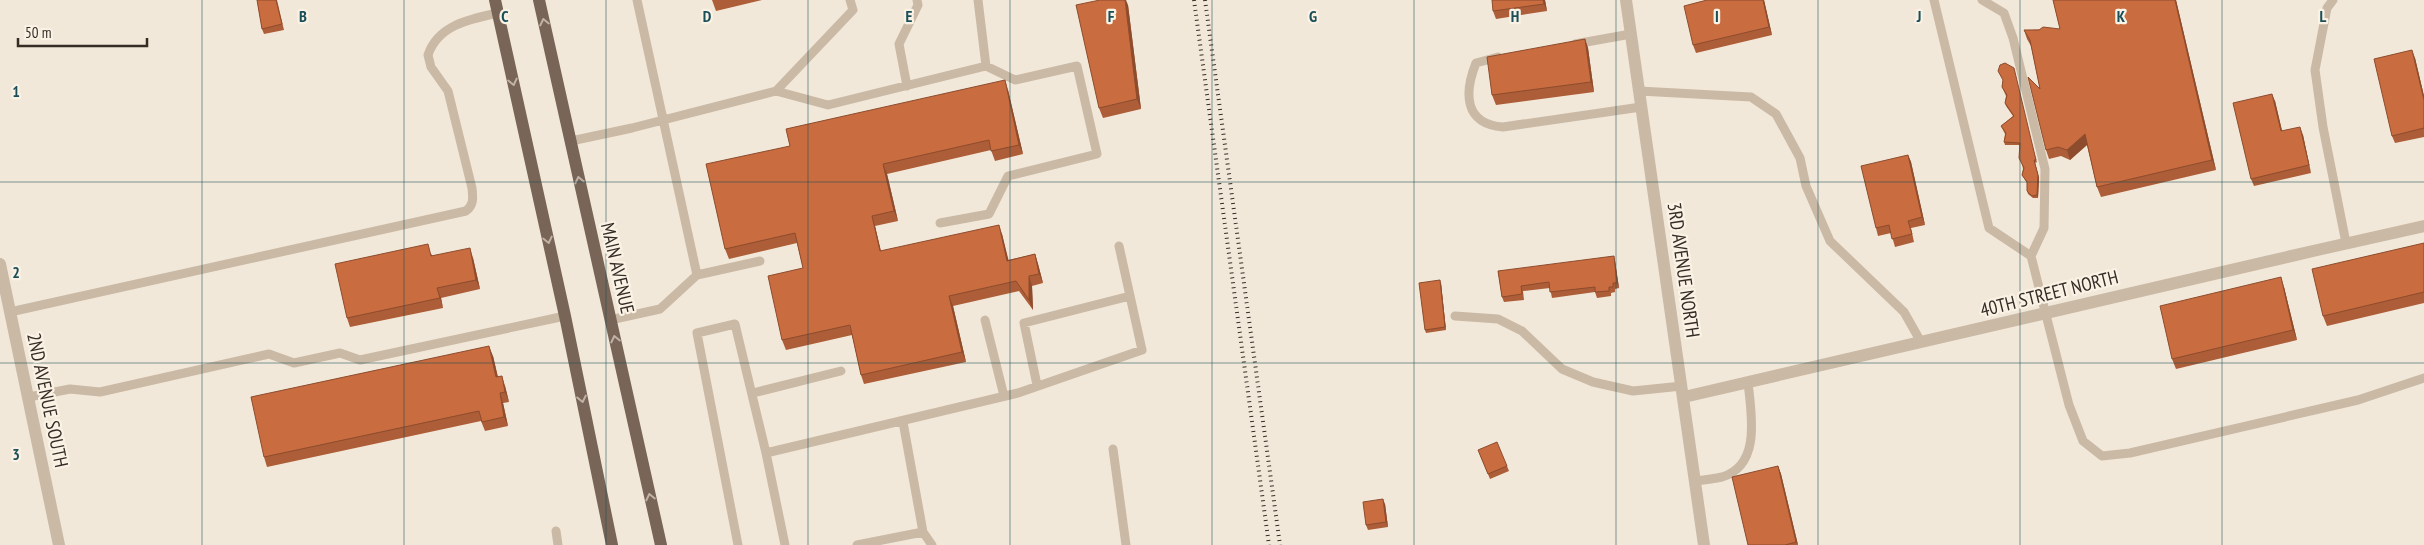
<svg xmlns="http://www.w3.org/2000/svg" width="2424" height="545" font-family="'PT Sans Narrow',sans-serif">
	<style>
		.lines { fill: none; stroke-linecap: round; stroke-linejoin: round }
		.service { stroke: #cab9a5; stroke-width: 9 }
		.minor { stroke: #cab9a5; stroke-width: 12 }
		.primary { stroke: #786557; stroke-width: 12 }
		.rail { stroke: #352c26; stroke-width: 4; stroke-dasharray: 1 4; stroke-linecap: butt }
		.wall { fill: #ad5d37 }
		.shaded-wall { fill: #8d4c2d }
		.building { fill: #c96c40; stroke: #8d4c2d }
		.oneway { stroke: #c0b3a5 }
		.grid { fill: none; stroke: #1b4f58; stroke-width: 1; stroke-opacity: 0.55 }
		.labels { text-anchor: middle; stroke-width: 4.5; stroke-linejoin: round; paint-order: stroke }
		.street-label { font-size: 19px; fill: #352c26; stroke: #faf2e5 }
		.grid-label { font-size: 16px; text-anchor: middle; font-weight: bold; fill: #1b4f58; stroke: #faf2e5; stroke-width: 4.5; stroke-linejoin: round; paint-order: stroke }
	</style>
	<rect width="100%" height="100%" fill="#f2e8d9"/>
	<g class="lines">
		<!-- service -->
		<path class="service" d="M978 0 986 66
			M1934 0 1989 228 2031 256 2069 405 2083 441 2102 456 2130 453 2358 400 2424 378
			M1982 0 2004 13 2013 38 2045 169 2044 228 2031 256
			M2333 0 2327 8 2315 70 2323 127 2346 243
			M1575 44 1631 34
			M1498 57 1476 63C1464 93 1464 124 1503 127L1641 107
			M907 86 899 44 918 5 917 0
			M776 91 853 10 850 0
			M1639 91 1751 97 1776 114 1800 158 1806 186 1830 241 1904 312 1921 342
			M571 141 632 128 776 91 828 105 986 66 1015 80 1077 66 1097 154 1008 176 989 214 940 223
			M697 275 760 261
			M10 312 466 211C474 205 473 198 472 188L448 91 431 67 428 55C438 25 470 19 498 13
			M1455 316 1498 319 1522 331 1562 369 1593 382 1633 391 1682 386
			M610 320 660 309 697 275 637 0
			M985 320 1004 396
			M1037 385 1024 323 1130 296
			M753 393 841 371
			M29 397 70 389 100 392 269 354 294 363 340 353 360 360 565 316
			M1113 449 1126 545
			M766 453 1018 393 1142 350 1119 246
			M1695 481C1704 480 1713 479 1722 477 1762 465 1751 413 1748 382
			M556 531 558 545
			M923 532 932 545
			M738 545 697 333 735 324 766 453 785 545
			M857 545 923 532 903 422"/>
		<!-- minor -->
		<path class="minor" d="M1626 0 1704 545
			M0 264 59 545
			M1684 397C1931 340 2177 281 2424 226"/>
		<!-- primary -->
		<path class="primary" d="M495 0 565 316 612 545
			M539 0 661 545"/>
		<!-- rail -->
		<path class="rail" d="M1194 0 1269 545
			M1205 0 1280 545"/>
	</g>
	<!-- wall -->
	<path class="wall" d="M257 0H277L284 30 264 34 262 29Z
		M712 0H762L716 11Z
		M1545 0 1547 11 1496 19 1493 11Z
		M1764 0 1772 35 1696 53 1693 45Z
		M2053 0H2176L2216 170 2101 197 2097 187 2087 145 2070 160 2061 156 2049 159 2046 150 2040 89 2031 46 2027 39 2024 30 2060 29Z
		M1128 5 1141 109 1103 118 1099 108Z
		M1585 39 1588 48 1594 92 1496 105 1492 95Z
		M2415 58 2424 96V137L2395 143 2392 136Z
		M2005 63 2037 162 2035 163 2039 178 2038 198H2033L2028 194 2027 191V183L2022 175 2023 169 2019 145H2005L2004 142 2005 134 2001 126 2013 116 2006 106 2005 103 2006 96 2002 87Z
		M1008 90 1023 154 995 161 991 150 887 174 898 221 875 226 881 251 1002 234 1008 260 1035 254 1038 264 1043 283 1032 286 1033 310 1019 291 953 306 966 362 864 384 861 375 852 335 786 350 782 340 803 268 797 243 729 259 725 249 790 146Z
		M2275 101 2282 131 2303 135 2311 173 2254 186 2251 179Z
		M1908 155 1911 162 1925 225 1911 228 1914 242 1895 247 1891 233 1878 236 1876 228Z
		M2424 243V303L2327 326 2323 316Z
		M432 254V256L473 258 480 289 441 298 443 308 350 327 347 318Z
		M1615 261 1619 288 1615 289V292L1611 293V296L1597 298 1595 292 1552 298 1550 288 1523 291 1524 300 1504 302 1502 297 1498 271Z
		M1441 283 1446 330 1426 333 1425 330Z
		M2284 287 2297 340 2176 369 2172 359Z
		M493 356 498 377 505 386 509 402 503 403 508 426 485 431 481 421 267 467 264 457Z
		M1480 455 1507 466 1509 471 1490 479Z
		M1778 466 1781 474 1798 545H1748Z
		M1385 504 1388 527 1368 530 1366 525Z"/>
	<!-- shaded-wall -->
	<path class="shaded-wall" d="M1125 0H1126L1128 5 1141 109 1137 99Z
		M1543 0H1545L1547 11 1544 4Z
		M1763 0H1764L1772 35 1769 27Z
		M2175 0H2176L2216 170 2212 160Z
		M1585 39 1588 48 1594 92 1591 82Z
		M2412 50 2415 58 2424 96V100Z
		M1005 80 1008 90 1023 154 1019 145Z
		M2272 94 2275 101 2284 139 2281 131Z
		M2300 127 2303 135 2311 173 2309 165Z
		M2085 134 2088 144 2070 160 2067 150Z
		M1908 155 1911 162 1925 225 1922 217Z
		M2035 163 2039 178 2038 198 2037 195Z
		M883 164 887 174 898 221 894 211Z
		M872 216 875 226 883 261 880 251Z
		M999 225 1002 234 1011 270 1007 261Z
		M470 248 473 258 480 289 476 280Z
		M1035 254 1038 264 1043 283 1039 274Z
		M1614 256 1615 261 1619 288 1617 283Z
		M1029 276 1032 286 1033 310 1029 300Z
		M2281 277 2284 287 2297 340 2293 330Z
		M1440 280 1441 283 1446 330 1445 327Z
		M437 288 441 298 443 308Z
		M949 296 953 306 966 362 962 352Z
		M489 346 493 356 500 387 496 377Z
		M502 376 505 386 509 402 505 392Z
		M500 393 503 403 508 426 504 417Z
		M1778 466 1781 474 1798 545 1796 542Z
		M1383 499 1385 504 1388 527 1386 522Z"/>
	<!-- building -->
	<path class="building" d="M257 0H276L282 24 262 29Z
		M1100 0H1125L1137 99 1099 108 1076 5Z
		M1492 0H1543L1544 4 1493 11Z
		M1707 0H1763L1769 27 1693 45 1684 6Z
		M2053 0H2175L2212 160 2097 187 2085 134 2067 150 2058 147 2046 150 2028 77 2040 89 2030 40 2024 30H2039L2043 27 2060 29Z
		M1585 39 1591 82 1492 95 1487 57Z
		M2412 50 2424 100V128L2392 136 2374 59Z
		M2005 63 2014 68 2036 160H2034L2038 175 2037 195 2032 196 2027 191V182L2022 175 2024 168 2019 158 2020 143 2004 142 2006 133 2001 126 2014 116 2005 103 2007 95 2002 87 2003 80 1998 71 2000 65Z
		M1005 80 1019 145 991 151 989 140 883 164 894 211 872 216 880 251 999 225 1007 261 1035 254 1039 274 1029 276V300L1016 281 949 296 962 352 861 375 850 325 782 340 768 276 803 268 795 233 725 249 706 164 790 146 786 129Z
		M2272 94 2281 131 2300 127 2309 165 2251 179 2233 103Z
		M1908 155 1922 217 1908 221 1912 234 1892 239 1889 225 1876 228 1861 166Z
		M2424 243V292L2323 316 2312 269Z
		M428 244 431 256 470 248 476 280 437 288 440 298 347 318 335 264Z
		M1614 256 1617 283H1613V287H1609V291L1595 292V287L1550 292 1549 282 1521 286 1522 294 1502 297 1498 271Z
		M2281 277 2293 330 2172 359 2160 306Z
		M1440 280 1445 327 1425 330 1419 283Z
		M489 346 496 377 502 376 505 392 500 393 504 417 482 422 479 411 264 457 251 397Z
		M1497 442 1507 466 1488 474 1478 450Z
		M1778 466 1796 542 1785 545H1748L1732 477Z
		M1383 499 1386 522 1366 525 1363 502Z"/>
	<!-- one-way arrows -->
	<defs><path id="oneway-chevron" d="M-2-3.5L2.5 0L-2 3.5" fill="none" stroke-width="1.6" stroke-linecap="round" stroke-linejoin="round" transform="scale(1.25)"/></defs>
	<g class="oneway">
		<use href="#oneway-chevron" transform="translate(544 22) rotate(-103)"/>
		<use href="#oneway-chevron" transform="translate(513 82) rotate(77)"/>
		<use href="#oneway-chevron" transform="translate(579 180) rotate(-103)"/>
		<use href="#oneway-chevron" transform="translate(548 240) rotate(77)"/>
		<use href="#oneway-chevron" transform="translate(615 339) rotate(-103)"/>
		<use href="#oneway-chevron" transform="translate(582 399) rotate(78)"/>
		<use href="#oneway-chevron" transform="translate(650 497) rotate(-103)"/>
	</g>
	<!-- grid -->
	<path class="grid" d="M202 0V545M404 0V545M606 0V545M808 0V545M1010 0V545M1212 0V545M1414 0V545M1616 0V545M1818 0V545M2020 0V545M2222 0V545M0 182H2424M0 363H2424"/>
	<g class="labels">
		<!-- street labels -->
		<g class="street-label">
			<text transform="translate(618 268) rotate(77)" y="7">MAIN AVENUE</text>
			<text transform="translate(1684 270) rotate(82)" y="7">3RD AVENUE NORTH</text>
			<text transform="translate(2049 293) rotate(-14)" y="7">40TH STREET NORTH</text>
			<text transform="translate(48 400) rotate(78)" y="7">2ND AVENUE SOUTH</text>
		</g>
	</g>
	<g class="grid-label">
		<text x="303" y="22">B</text>
		<text x="505" y="22">C</text>
		<text x="707" y="22">D</text>
		<text x="909" y="22">E</text>
		<text x="1111" y="22">F</text>
		<text x="1313" y="22">G</text>
		<text x="1515" y="22">H</text>
		<text x="1717" y="22">I</text>
		<text x="1919" y="22">J</text>
		<text x="2121" y="22">K</text>
		<text x="2323" y="22">L</text>
		<text x="16" y="97">1</text>
		<text x="16" y="278">2</text>
		<text x="16" y="460">3</text>
	</g>
	<!-- scale -->
	<path d="M18 38v8h129v-8" fill="none" stroke="#352c26" stroke-width="2.5"/>
	<text x="25" y="38" font-size="15" fill="#352c26" stroke="#faf2e5" stroke-width="4" paint-order="stroke">50 m</text>
</svg>
